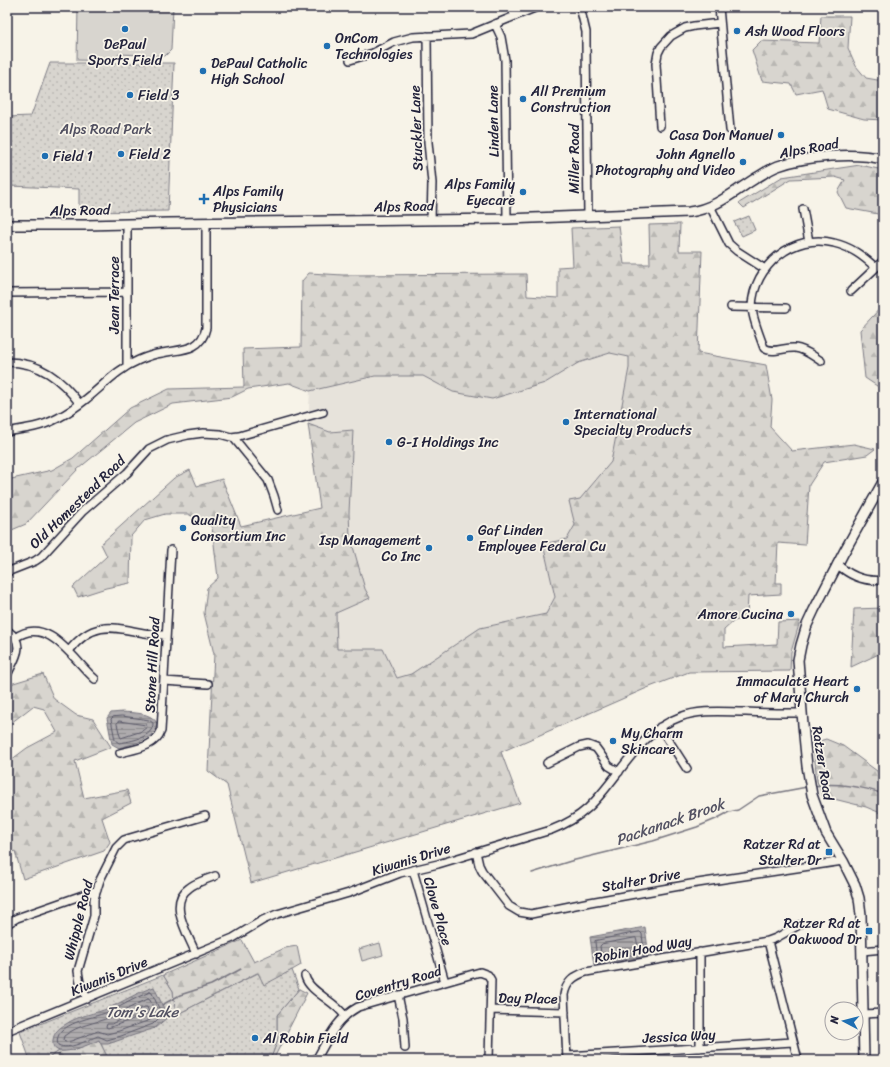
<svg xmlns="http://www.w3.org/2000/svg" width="890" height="1067" font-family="Sriracha,sans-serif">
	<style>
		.built { fill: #e7e3db }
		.green { fill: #d8d5cf; stroke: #7d7c85 }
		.forest { fill: url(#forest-firs); stroke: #7d7c85 }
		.park { fill: url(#park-dots); stroke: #7d7c85 }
		.water { fill: url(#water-rules); stroke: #76747f }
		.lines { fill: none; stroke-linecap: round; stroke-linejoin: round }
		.shore { stroke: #5a5969; stroke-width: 1 }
		.stream { stroke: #76747f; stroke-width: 1.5 }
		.minor-casing { stroke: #22223b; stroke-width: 10 }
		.major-casing { stroke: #22223b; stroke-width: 12 }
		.minor { stroke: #f7f3e8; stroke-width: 7 }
		.major { stroke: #f7f3e8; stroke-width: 9 }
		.poi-dot { fill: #1f6fb2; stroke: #f7f3e8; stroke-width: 1.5 }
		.labels { text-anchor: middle; stroke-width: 3.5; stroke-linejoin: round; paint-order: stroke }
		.poi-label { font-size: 14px; fill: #22223b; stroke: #f7f3e8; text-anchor: start }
		.street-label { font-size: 14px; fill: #22223b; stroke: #f7f3e8 }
		.park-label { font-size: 14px; fill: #504f60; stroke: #f7f3e8 }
		.water-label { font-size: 15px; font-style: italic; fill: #535263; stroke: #f7f3e8 }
	</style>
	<defs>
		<pattern id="forest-firs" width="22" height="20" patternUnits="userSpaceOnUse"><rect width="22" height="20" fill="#d8d5cf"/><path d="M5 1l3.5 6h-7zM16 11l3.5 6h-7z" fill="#b9b7b3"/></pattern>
		<pattern id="park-dots" width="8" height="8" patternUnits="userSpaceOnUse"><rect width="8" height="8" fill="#d8d5cf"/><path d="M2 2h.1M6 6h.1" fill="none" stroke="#b9b7b3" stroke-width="1.8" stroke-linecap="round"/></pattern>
		<pattern id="water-rules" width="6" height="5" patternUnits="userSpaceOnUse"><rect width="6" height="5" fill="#aeabad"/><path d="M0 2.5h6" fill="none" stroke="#8d8b8e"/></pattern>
	</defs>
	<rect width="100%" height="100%" fill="#f7f3e8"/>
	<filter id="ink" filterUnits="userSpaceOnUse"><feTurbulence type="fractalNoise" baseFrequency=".025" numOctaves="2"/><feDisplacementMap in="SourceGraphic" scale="8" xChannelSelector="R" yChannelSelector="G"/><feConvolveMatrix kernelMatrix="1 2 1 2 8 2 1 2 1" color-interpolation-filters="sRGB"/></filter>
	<g filter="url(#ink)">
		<!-- built -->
		<path class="built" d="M611 353 630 357 629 368 611 462 580 499 575 525 567 539 543 544 555 597 546 614 480 628 411 674 397 678 383 649H337L336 613 370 598 365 589 350 536 349 513 353 430 330 432 308 424 310 391 375 376H423L453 392 545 383 578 363Z"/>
		<!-- green -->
		<path class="green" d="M78 7H173L171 50 165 56 119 54 113 61 77 60Z
			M380 943 383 955 362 961 359 949Z"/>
		<!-- forest -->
		<path class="forest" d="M821 16H850L848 48 856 66 866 78 883 81V120L864 119 828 109 822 89 796 94 791 84 762 81 752 50 761 41 819 43Z
			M860 165 883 170V212L878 214 846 208 838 192 845 180 835 177 791 179 744 208 739 203 782 177Z
			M680 224 679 251H702L698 353 766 365 772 400 770 427 792 451 854 444 875 449 867 455 824 462 809 485 805 545 778 543 776 583H781V594L748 596 747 618 734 621 724 630V647L777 644 778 622 800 621 791 652 790 671 689 672 647 688 501 752 520 803 251 883 227 785 208 771 214 654 204 613 207 588 218 578 212 527 188 514H165L145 520 131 536 130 583 106 588 78 597 73 587 107 556 101 544 174 478 190 470 197 486 222 479 241 526 320 508 308 424 330 432 353 430 349 513 350 536 365 589 370 598 336 613 337 649H383L397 678 411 674 480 628 546 614 555 597 543 544 567 539 575 525 569 501 580 499 611 462 629 368V357L610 353 578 363 545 383 492 399 453 392 423 376H375L310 391 289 383 248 389 232 397 173 404 134 423 78 469 26 524 7 532V480L52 470 73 458 130 408 169 389 244 387 243 349 301 347 302 281 309 273 343 275 526 274 527 296 558 298V267L573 266 571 228 619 226 624 264H650L649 225Z
			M883 305V388H880L865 378 860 330Z
			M883 608V652L851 667 854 609Z
			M43 674 54 699 76 715 93 719 111 747 75 761 84 798 127 790 131 803 102 818 110 842 104 851 23 879 15 851 7 855V763L27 748 57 732 44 709 33 706 11 723 7 742V685Z
			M826 739 843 746 877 771 883 779V814L866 807 822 796 817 781 813 743Z
			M242 940 254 962 285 948 297 946 301 965 264 986 257 973 180 1013 175 1009 173 991 163 975Z
			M299 989 307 993 273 1060H270L277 1042V1015Z
			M99 1040 109 1060H41L50 1057 59 1051 73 1050Z"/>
		<!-- park -->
		<path class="park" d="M50 63H174L168 211 79 212V189L10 186V162L7 161V117L31 116Z
			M749 216 755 230 742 236 734 222Z
			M292 970 299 989 277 1015V1042L270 1060H109L99 1040 73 1050 59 1051 50 1057 41 1060H30L20 1032 163 975 173 991 175 1009 180 1013 258 973 264 985Z"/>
		<!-- water -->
		<path class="water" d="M122 712C133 713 151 712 157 723 155 741 134 743 119 748L112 744 107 718 111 713Z
			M645 927 649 956 594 965 590 937Z
			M154 987 168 1017 155 1028 108 1044H101L99 1040C90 1044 50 1063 53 1040 54 1032 59 1028 66 1024 79 1015 95 1014 109 1008 124 1001 138 992 154 987Z"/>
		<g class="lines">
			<!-- shore -->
			<path class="shore" d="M122 716 143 719 149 720 153 723C153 738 131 741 119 743L115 740 111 719 113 717Z
				M119 721 146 725 147 727 142 731 121 738 120 736 117 724Z
				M640 932 642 934 644 951 643 953 599 960 597 959 595 942V941Z
				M636 938 638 946 637 949 604 954 601 953 600 946 602 944Z
				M150 992 152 993 162 1015 153 1024 121 1036 107 1040 98 1036C87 1040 69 1051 58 1045 51 1023 98 1017 111 1011 124 1005 136 997 150 992Z
				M148 999 150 1000 156 1014 150 1020 119 1031 107 1034 98 1031 71 1041 65 1042 63 1040 64 1036C80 1024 93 1024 111 1017 124 1012 135 1004 148 999Z
				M145 1007H147L149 1012 147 1014 108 1028 106 1027 107 1024H111Z"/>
			<!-- stream -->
			<path class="stream" d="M815 786C834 782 865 787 883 794
				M532 873 571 861 653 841 697 827 716 819 729 812 738 810 759 796 807 787
				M162 1005 180 995 211 985 241 969"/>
			<!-- minor casing -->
			<g class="minor-casing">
				<path id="minor" d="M511 7 515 16
					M580 7 586 32V45L588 216
					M719 7 730 130
					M495 24 501 37 505 60 507 219
					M427 36 428 142 432 183 431 220
					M350 60 373 53 394 42 413 37 471 34 537 7
					M660 126 656 64 658 53 661 47 671 36 685 28 694 26 720 23
					M710 206 729 244 737 251 765 269
					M803 209 809 242
					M127 224V366
					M851 291 883 261
					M7 293 127 292
					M731 307 786 308
					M821 361C813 356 805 349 795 348 784 347 773 354 764 348 760 336 752 318 752 307 753 266 794 232 834 243 851 247 863 256 875 267
					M7 362C40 362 61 379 80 404
					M7 432C16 430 25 429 34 427 53 423 70 412 85 400 103 386 117 369 139 360 146 357 154 354 162 353 180 349 201 352 206 328V223
					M233 437 268 480 274 496 278 510
					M837 564C850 576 866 582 883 580
					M7 572 35 561 41 557 83 511 127 473 149 449 167 440 188 435 203 433 220 434 231 437 239 436 323 412
					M7 630C27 644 15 658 7 675
					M15 638C48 614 74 661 95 679
					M69 651C100 611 126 635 166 635
					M164 681 208 684
					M660 727 687 769
					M120 753C135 749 155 747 161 731L171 550
					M547 763 579 747 588 745 596 748 609 766 619 772
					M476 852 479 865 482 871 509 906 519 912 531 914 590 902 691 884 843 861
					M413 870 445 982
					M7 924 17 918 97 890
					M768 941 798 1060
					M862 951 883 949
					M196 954C188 934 167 903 189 888 196 882 206 880 215 876
					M305 976C309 992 334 1000 345 1016
					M398 995 403 1018 405 1048
					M87 999 80 983 78 971 94 916V899L100 880 116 848 124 840 130 838 205 816
					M490 1010 565 1012
					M864 1014 883 1013
					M7 1031 233 938 263 920 277 914 349 893 400 873 438 864 551 830C564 825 577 818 588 808 619 779 638 732 680 717 701 709 724 712 746 712 765 713 783 713 802 713
					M700 1048V952
					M567 1056 793 1042
					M316 1060C328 1039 336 1019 358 1007L480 972 488 975 491 980 489 1060
					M567 1060 564 995C566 982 574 976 586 972L768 941 776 938 799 925"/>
			</g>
			<!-- major casing -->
			<g class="major-casing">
				<path id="major" d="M7 225H86L169 223 507 219 689 212C715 209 735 191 756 178 763 174 770 169 778 166 806 156 854 152 883 159
					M864 1060 861 915 859 898 855 885 843 861 826 833 812 795 807 766 803 725 798 660 801 645 807 625 814 610 844 552 883 482"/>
			</g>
			<!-- minor -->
			<use href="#minor" class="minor"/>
			<!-- major -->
			<use href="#major" class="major"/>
		</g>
	</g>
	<!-- markers -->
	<g class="poi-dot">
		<circle cx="125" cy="29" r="4"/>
		<circle cx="737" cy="31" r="4"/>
		<circle cx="327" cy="46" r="4"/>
		<circle cx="203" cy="71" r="4"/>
		<circle cx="130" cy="95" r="4"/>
		<circle cx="523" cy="99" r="4"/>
		<circle cx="781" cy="135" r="4"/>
		<circle cx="121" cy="154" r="4"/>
		<circle cx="45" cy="156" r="4"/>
		<circle cx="743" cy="162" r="4"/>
		<circle cx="523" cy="192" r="4"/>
		<path d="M202 193h4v4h4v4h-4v4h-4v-4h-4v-4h4z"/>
		<circle cx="566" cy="422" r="4"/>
		<circle cx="389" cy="442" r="4"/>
		<circle cx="183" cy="528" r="4"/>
		<circle cx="470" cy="538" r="4"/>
		<circle cx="429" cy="548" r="4"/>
		<circle cx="791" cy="614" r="4"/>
		<circle cx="857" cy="689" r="4"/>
		<circle cx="613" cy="741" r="4"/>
		<rect x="825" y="848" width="8" height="8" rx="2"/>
		<rect x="865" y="927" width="8" height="8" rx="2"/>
		<circle cx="255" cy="1038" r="4"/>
	</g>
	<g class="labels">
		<!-- poi labels -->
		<g class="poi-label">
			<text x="745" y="36">Ash Wood Floors</text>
			<text x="335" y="43">OnCom<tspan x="335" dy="16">Technologies</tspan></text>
			<text x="125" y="49" text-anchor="middle">DePaul<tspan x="125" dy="16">Sports Field</tspan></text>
			<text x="211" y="68">DePaul Catholic<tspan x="211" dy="16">High School</tspan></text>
			<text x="531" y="96">All Premium<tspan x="531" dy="16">Construction</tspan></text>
			<text x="138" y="100">Field 3</text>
			<text x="773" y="140" text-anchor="end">Casa Don Manuel</text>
			<text x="129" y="159">Field 2</text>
			<text x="735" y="159" text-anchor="end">John Agnello<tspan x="735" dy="16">Photography and Video</tspan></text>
			<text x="53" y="161">Field 1</text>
			<text x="515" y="189" text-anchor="end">Alps Family<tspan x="515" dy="16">Eyecare</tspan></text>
			<text x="213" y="196">Alps Family<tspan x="213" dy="16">Physicians</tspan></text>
			<text x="574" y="419">International<tspan x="574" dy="16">Specialty Products</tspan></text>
			<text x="397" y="447">G-I Holdings Inc</text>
			<text x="191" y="525">Quality<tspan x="191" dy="16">Consortium Inc</tspan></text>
			<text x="478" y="535">Gaf Linden<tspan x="478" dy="16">Employee Federal Cu</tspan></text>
			<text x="421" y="545" text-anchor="end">Isp Management<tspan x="421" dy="16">Co Inc</tspan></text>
			<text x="783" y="619" text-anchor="end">Amore Cucina</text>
			<text x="849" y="686" text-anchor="end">Immaculate Heart<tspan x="849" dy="16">of Mary Church</tspan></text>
			<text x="621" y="738">My Charm<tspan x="621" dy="16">Skincare</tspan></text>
			<text x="821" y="849" text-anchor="end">Ratzer Rd at<tspan x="821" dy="16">Stalter Dr</tspan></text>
			<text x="861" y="928" text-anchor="end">Ratzer Rd at<tspan x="861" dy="16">Oakwood Dr</tspan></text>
			<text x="263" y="1043">Al Robin Field</text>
		</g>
		<!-- street labels -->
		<g class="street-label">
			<text transform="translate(493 121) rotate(-91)" y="5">Linden Lane</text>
			<text transform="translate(416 128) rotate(-92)" y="5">Stuckler Lane</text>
			<text transform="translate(809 148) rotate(-10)" y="5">Alps Road</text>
			<text transform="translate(574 159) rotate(-90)" y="5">Miller Road</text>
			<text transform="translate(404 206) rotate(-1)" y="5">Alps Road</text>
			<text transform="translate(80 210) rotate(-1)" y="5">Alps Road</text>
			<text transform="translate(114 295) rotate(-90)" y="5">Jean Terrace</text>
			<text transform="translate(77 502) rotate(-44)" y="5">Old Homestead Road</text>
			<text transform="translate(152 665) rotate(-87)" y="5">Stone Hill Road</text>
			<text transform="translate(823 763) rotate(81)" y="5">Ratzer Road</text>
			<text transform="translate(411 859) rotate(-17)" y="5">Kiwanis Drive</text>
			<text transform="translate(641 880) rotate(-10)" y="5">Stalter Drive</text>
			<text transform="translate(438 911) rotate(74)" y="5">Clove Place</text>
			<text transform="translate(78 920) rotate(-76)" y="5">Whipple Road</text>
			<text transform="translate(643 949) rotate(-10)" y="5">Robin Hood Way</text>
			<text transform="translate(109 976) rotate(-22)" y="5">Kiwanis Drive</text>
			<text transform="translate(398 983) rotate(-17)" y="5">Coventry Road</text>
			<text transform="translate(528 998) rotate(1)" y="5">Day Place</text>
			<text transform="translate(679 1036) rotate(-3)" y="5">Jessica Way</text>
		</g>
		<!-- park labels -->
		<g class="park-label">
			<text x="106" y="134">Alps Road Park</text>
		</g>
		<!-- water labels -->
		<g class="water-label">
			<text transform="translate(670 822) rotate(-19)" y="5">Packanack Brook</text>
			<text x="142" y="1017">Tom's Lake</text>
		</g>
	</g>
	<!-- margin -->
	<rect width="890" height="1067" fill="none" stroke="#f7f3e8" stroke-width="24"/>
	<rect x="12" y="12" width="866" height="1043" fill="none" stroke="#22223b" stroke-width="1.5" filter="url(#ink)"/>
	<!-- north arrow -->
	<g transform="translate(844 1021) rotate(277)"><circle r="19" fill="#f7f3e8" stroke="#a29fa3"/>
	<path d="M0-3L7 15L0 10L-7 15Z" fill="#1f6fb2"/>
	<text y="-6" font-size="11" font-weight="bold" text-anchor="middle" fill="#22223b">N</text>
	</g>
</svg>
